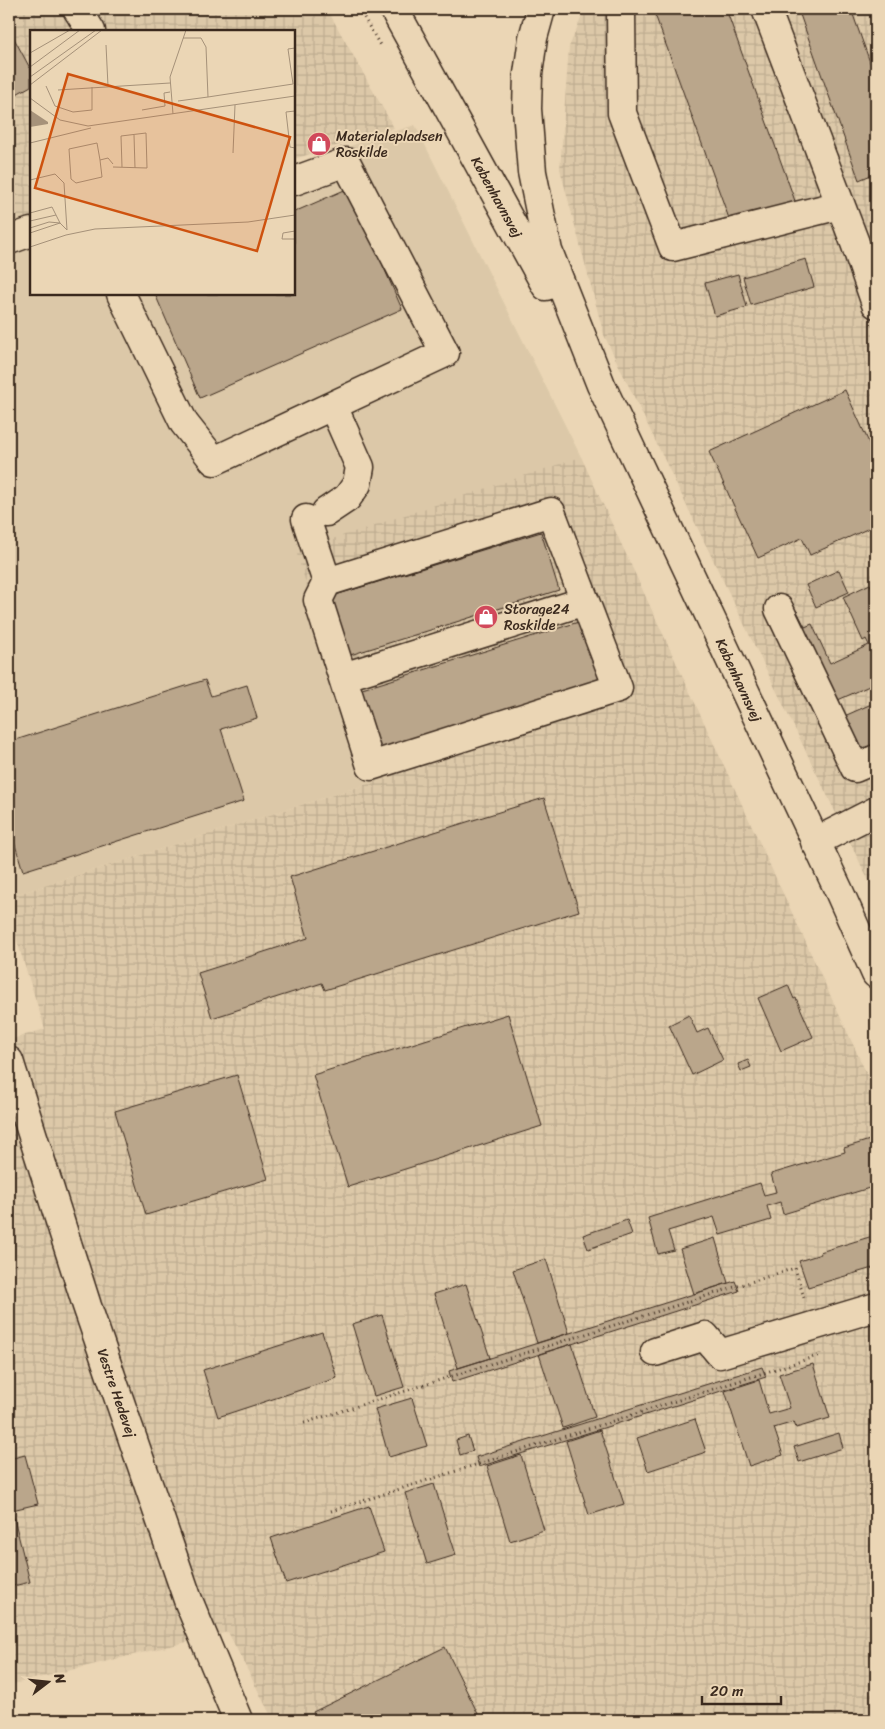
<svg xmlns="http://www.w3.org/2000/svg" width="885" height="1729" font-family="Sriracha,sans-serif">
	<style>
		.built { fill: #dcc8a8 }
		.industrial { fill: url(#industrial-grid) }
		.building { fill: #baa68b; stroke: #3b2a1e }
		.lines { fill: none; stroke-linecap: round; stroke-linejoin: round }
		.minor-casing { stroke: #3b2a1e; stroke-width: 31 }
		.major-casing { stroke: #3b2a1e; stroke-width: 31 }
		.path { stroke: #3b2a1e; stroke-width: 3; stroke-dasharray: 1 4; stroke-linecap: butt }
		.minor { stroke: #ebd6b5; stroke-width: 28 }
		.major { stroke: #ebd6b5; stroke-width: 28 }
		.labels { text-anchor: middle; stroke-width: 4; stroke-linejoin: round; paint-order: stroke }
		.poi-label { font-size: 14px; fill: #3b2a1e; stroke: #ebd6b5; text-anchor: start }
		.street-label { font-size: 14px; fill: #3b2a1e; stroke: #ebd6b5 }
		.inset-road { fill: none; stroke: #a59179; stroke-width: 1 }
		.view { fill: #ce520f; fill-opacity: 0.15; stroke: #ce520f; stroke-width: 2.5 }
		.inset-edge { fill: none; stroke: #3b2a1e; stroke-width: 2.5 }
	</style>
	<defs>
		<pattern id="industrial-grid" width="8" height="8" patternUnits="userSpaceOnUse" patternTransform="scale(1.25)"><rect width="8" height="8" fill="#dcc8a8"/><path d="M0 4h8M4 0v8" fill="none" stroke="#beac90"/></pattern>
	</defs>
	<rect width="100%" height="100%" fill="#ebd6b5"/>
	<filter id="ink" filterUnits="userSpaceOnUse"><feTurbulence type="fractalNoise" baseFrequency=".02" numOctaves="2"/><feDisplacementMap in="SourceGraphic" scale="10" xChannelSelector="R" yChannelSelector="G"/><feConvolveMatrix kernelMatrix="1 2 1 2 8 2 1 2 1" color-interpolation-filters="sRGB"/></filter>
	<g filter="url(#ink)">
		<!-- built -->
		<path class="built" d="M415 125 581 457 685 684 9 897V254L31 247V294H294V164Z"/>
		<!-- industrial -->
		<path class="industrial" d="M9 9H327L394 128 294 159V31H31V242L9 250Z
			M585 9H876V896L604 335 560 169 569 47Z
			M581 457 876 1094V1720H273L228 1632 9 1685V1040L45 1029 9 916V897L368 784 296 551Z"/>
		<!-- building -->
		<path class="building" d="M653 9H726L795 201 731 224Z
			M798 9H851L876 79V173L859 180Z
			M9 29 31 70V86L11 97 9 93Z
			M349 188 402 309 200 398 155 294H294V212Z
			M806 259 814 287 751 305 743 277Z
			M738 274 747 307 715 316 705 283Z
			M845 390 876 458V504L871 506 876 517V525L810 555 802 538 758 558 709 452Z
			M541 532 559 590 347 656 329 597Z
			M839 570 849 592 816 607 806 585Z
			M870 584 876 598V683L838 700 824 670 817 673 790 614 797 611 805 627 812 624 830 663 869 645 866 639 863 641 843 597Z
			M585 620 604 680 378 751 359 690Z
			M205 680 211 696 247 685 257 718 221 729 244 801 23 871 9 825V742Z
			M876 702V745L855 754 840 718Z
			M544 798 579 911 325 990 322 983 212 1018 198 973 308 938 290 877Z
			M788 985 794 999 796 998 813 1037 781 1051 758 998Z
			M508 1014 542 1126 348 1187 313 1075Z
			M689 1015 697 1033 708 1028 723 1060 692 1075 669 1025Z
			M748 1060 751 1067 741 1071 738 1064Z
			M237 1075 268 1179 146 1215 115 1111Z
			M876 1138V1186L783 1214 780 1202 767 1206 771 1220 720 1235 714 1217 668 1231 674 1250 658 1254 648 1218 760 1183 764 1195 776 1192 771 1174 845 1152 844 1148Z
			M627 1220 632 1234 588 1249 583 1235Z
			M876 1235V1267L808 1287 799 1261 821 1254 820 1252Z
			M715 1238 728 1283 694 1294 680 1249Z
			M546 1259 569 1333 537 1343 513 1270Z
			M735 1281 739 1291 452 1382 449 1371Z
			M466 1284 490 1358 458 1368 434 1294Z
			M382 1315 404 1387 374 1396 352 1324Z
			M322 1332 337 1378 218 1417 203 1370Z
			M572 1344 595 1417 563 1428 539 1354Z
			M813 1364 830 1418 796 1428 794 1422 774 1428 783 1455 749 1466 725 1391 759 1380 769 1414 790 1408 779 1374Z
			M762 1367 766 1377 479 1467 476 1457Z
			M412 1398 427 1446 389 1457 375 1409Z
			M695 1419 706 1452 648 1471 637 1438Z
			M600 1430 624 1504 589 1515 566 1441Z
			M839 1433 843 1448 799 1462 794 1447Z
			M468 1436 473 1451 460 1455 456 1440Z
			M25 1455 38 1504 12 1510 30 1582 9 1587V1459Z
			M521 1455 544 1530 510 1541 487 1466Z
			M434 1484 456 1555 427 1564 405 1493Z
			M369 1506 384 1552 286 1583 271 1538Z
			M445 1647 481 1720H317L313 1712Z"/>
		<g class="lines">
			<!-- minor casing -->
			<g class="minor-casing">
				<path id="minor" d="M77 9 91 31
					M621 9 622 113 673 247 840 205
					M766 9 855 243 876 304
					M9 240 31 232
					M121 294 184 423 214 461 445 353 346 162 294 181
					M326 512 347 498 357 484 360 467 333 406
					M306 519 327 582 318 600 371 766 618 688 551 512 327 582
					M779 609 855 768 876 759
					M343 677 585 601
					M815 842 876 811
					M9 1061 87 1306 188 1600 238 1720
					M655 1352 705 1336 720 1354 876 1307"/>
			</g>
			<!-- major casing -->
			<g class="major-casing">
				<path id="major" d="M394 9 546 286
					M541 9 533 38 528 74 527 109 532 172 548 251 601 385 839 891 876 974"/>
			</g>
			<!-- path -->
			<path class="path" d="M359 9 381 47
				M304 1423 795 1268 805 1301
				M331 1511 820 1355V1353"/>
			<!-- minor -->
			<use href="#minor" class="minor"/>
			<!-- major -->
			<use href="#major" class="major"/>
		</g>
	</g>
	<!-- icons -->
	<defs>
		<g id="shop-disc" transform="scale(1.25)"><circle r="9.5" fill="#d1495b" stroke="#ebd6b5"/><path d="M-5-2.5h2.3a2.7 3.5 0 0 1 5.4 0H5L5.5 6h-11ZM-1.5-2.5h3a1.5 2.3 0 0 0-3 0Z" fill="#fff"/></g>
	</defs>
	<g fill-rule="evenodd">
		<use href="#shop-disc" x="319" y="144"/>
		<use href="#shop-disc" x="486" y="617"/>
	</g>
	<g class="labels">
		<!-- poi labels -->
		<g class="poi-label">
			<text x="336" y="141">Materialepladsen<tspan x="336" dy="16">Roskilde</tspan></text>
			<text x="504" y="614">Storage24<tspan x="504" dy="16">Roskilde</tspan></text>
		</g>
		<!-- street labels -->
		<g class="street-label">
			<text transform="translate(497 197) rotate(61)" y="5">Københavnsvej</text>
			<text transform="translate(739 680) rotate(65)" y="5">Københavnsvej</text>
			<text transform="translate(117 1393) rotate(71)" y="5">Vestre Hedevej</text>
		</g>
	</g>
	<!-- overview -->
	<g transform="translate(30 30)">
		<rect width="265" height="265" fill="#ebd6b5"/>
		<path d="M0 80 18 92V94L0 97Z" fill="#a6927a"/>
		<path class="inset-road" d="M153 8H171L176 17 178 67 263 54M76 15 78 56M0 23 40 0M0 37 50 0M0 47 66 0M263 54 258 19 265 18M0 55 72 0M16 56 25 76 43 82 62 80V57M28 60 140 53M0 68 30 90 58 96 265 66M148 71 178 67M112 80 135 76 134 63 140 62M265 81 256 82 260 117 265 118M143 84 140 47 156 0M104 105 105 138M0 113 61 98M203 123 205 75M70 130 72 147 46 153 41 149 39 119 67 113 70 130 78 128 83 134M83 137 117 138 116 103 91 106 92 137M0 150 25 144 34 153 37 200M0 183 22 177 30 193 19 192 0 198M0 191 26 185M265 201 253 203 252 209H265M0 203 30 193 37 200M0 217 36 205 65 199 218 192 265 185"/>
		<path class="view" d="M38 44 260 107 227 221 5 158Z"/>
		<rect width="265" height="265" class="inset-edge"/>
	</g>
	<!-- margin -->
	<rect width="885" height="1729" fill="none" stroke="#ebd6b5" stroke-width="30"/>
	<rect x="15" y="15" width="855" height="1699" fill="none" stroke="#3b2a1e" stroke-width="2" filter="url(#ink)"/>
	<!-- north arrow -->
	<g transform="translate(48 1682) rotate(74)" stroke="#ebd6b5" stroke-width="4" paint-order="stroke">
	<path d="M0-4L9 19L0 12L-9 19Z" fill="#3b2a1e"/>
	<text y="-8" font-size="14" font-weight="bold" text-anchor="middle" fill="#3b2a1e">N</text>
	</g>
	<!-- scale -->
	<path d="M702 1696v8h79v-8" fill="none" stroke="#3b2a1e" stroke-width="2.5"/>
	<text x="710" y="1696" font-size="15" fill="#3b2a1e" stroke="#ebd6b5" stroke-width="4" paint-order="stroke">20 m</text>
</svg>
